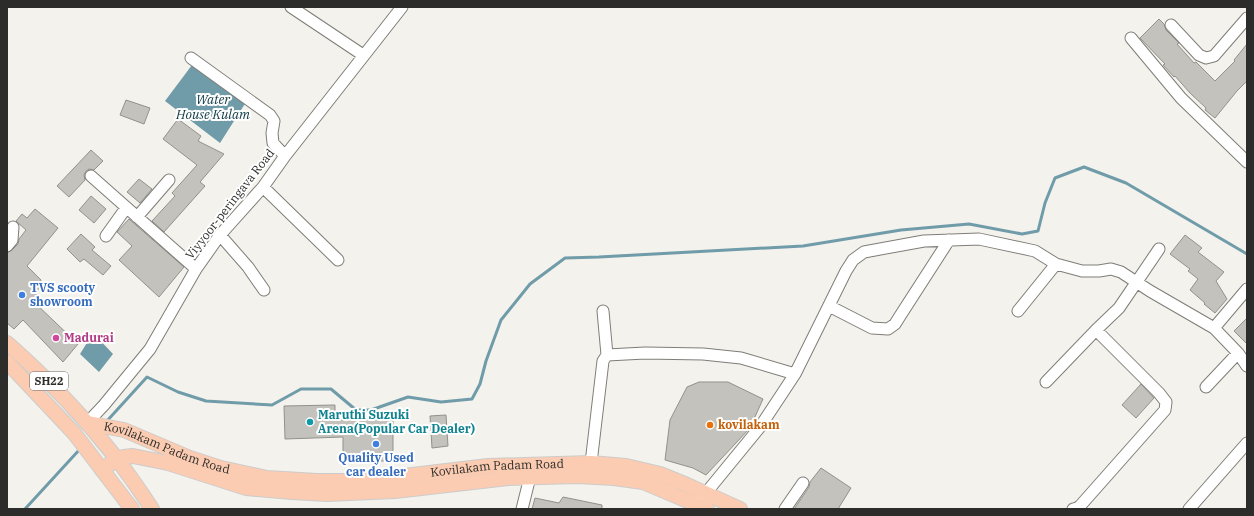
<svg xmlns="http://www.w3.org/2000/svg" width="1254" height="516" font-family="'IBM Plex Serif',serif">
	<style>
		.water { fill: #709caa }
		.lines { fill: none; stroke-linecap: round; stroke-linejoin: round }
		.stream { stroke: #709caa; stroke-width: 3 }
		.building { fill: #c4c2bd; stroke: #93918c }
		.minor-casing { stroke: #7f7d78; stroke-width: 13 }
		.major-casing { stroke: #ccc; stroke-width: 16 }
		.minor { stroke: #fff; stroke-width: 11 }
		.major { stroke: #fbccb1; stroke-width: 14 }
		.shop-dot { fill: #3f7fe0; stroke: #fff; stroke-width: 1.5 }
		.hotel-dot { fill: #d1479c; stroke: #fff; stroke-width: 1.5 }
		.culture-dot { fill: #0f9aa8; stroke: #fff; stroke-width: 1.5 }
		.food-dot { fill: #e8710a; stroke: #fff; stroke-width: 1.5 }
		.labels { text-anchor: middle; stroke-width: 4; stroke-linejoin: round; paint-order: stroke }
		.shield { fill: #fff; stroke: #6b6b6a; stroke-width: 1 }
		.shield-label { font-size: 11px; font-weight: bold; fill: #2c2c2a }
		.street-label { font-size: 12px; fill: #2c2c2a; stroke: #fff }
		.shop-label { font-size: 12px; font-weight: bold; fill: #366cbe; stroke: #fff; text-anchor: start }
		.hotel-label { font-size: 12px; font-weight: bold; fill: #b23c85; stroke: #fff; text-anchor: start }
		.culture-label { font-size: 12px; font-weight: bold; fill: #0d838f; stroke: #fff; text-anchor: start }
		.food-label { font-size: 12px; font-weight: bold; fill: #c56008; stroke: #fff; text-anchor: start }
		.water-label { font-size: 13px; font-style: italic; fill: #0e3843; stroke: #fff }
	</style>
	<rect width="100%" height="100%" fill="#f4f2ec"/>
	<!-- water -->
	<path class="water" d="M192 65 248 99 220 143 165 101Z
		M93 333 113 354 99 372 80 354Z"/>
	<g class="lines">
		<!-- stream -->
		<path class="stream" d="M106 422 147 377 178 392 206 401 272 405 301 389H331L356 410H371L408 397 441 402 472 399 480 384 486 361 501 320 530 284 565 258 599 257 803 246 901 230 969 224 1022 234 1038 231 1045 203 1055 178 1084 167 1126 183 1247 254
			M25 509 80 449"/>
	</g>
	<!-- building -->
	<path class="building" d="M1159 19 1164 24 1166 30 1179 43 1177 44 1194 63 1196 62 1215 81 1235 61 1234 60 1247 44V81L1237 91 1215 118 1205 110 1206 108 1190 93 1175 76 1174 77 1163 65 1165 64 1140 38Z
		M126 100 150 108 144 124 120 115Z
		M178 119 201 136 198 141 224 154 200 182 205 186 164 232 152 221 175 196 172 193 197 165 163 139Z
		M91 150 103 161 94 170 89 169 86 171 84 175 85 180 69 197 57 186Z
		M139 179 152 189 140 203 127 192Z
		M91 196 106 209 94 223 79 210Z
		M35 209 58 228 27 266 41 280 34 302 78 344 63 362 23 320 14 329 7 323V253L12 250 18 244 19 239 26 230 16 221 22 214 27 218Z
		M129 219 184 267 159 297 119 260 132 246 117 232Z
		M81 234 95 247 92 250 111 266 103 275 84 259 80 262 67 249Z
		M1185 235 1202 248 1198 252 1224 272 1216 281 1227 299 1215 313 1204 304 1205 303 1190 290 1198 279 1188 271 1190 269 1170 254Z
		M1247 318V344L1234 331Z
		M699 382H728L763 399 750 428 706 475 693 468 665 460 670 420 687 387Z
		M1141 384 1154 398 1136 418 1122 405Z
		M335 405V420L393 419V461H359V459H343V437L285 439 284 406Z
		M446 415 448 446 432 448 430 416Z
		M821 468 851 488 838 509H794L809 487 810 482Z
		M563 497 602 505V509H532L535 498 559 503Z"/>
	<g class="lines">
		<!-- minor casing -->
		<g class="minor-casing">
			<path id="minor" d="M291 7 363 55
				M1171 25 1199 55 1206 58 1214 56 1247 18
				M1131 38 1181 98 1247 162
				M191 58 270 115 274 121 272 133 273 143 285 156
				M91 176 196 269
				M263 187 338 260
				M137 217 169 180
				M220 235 248 267 264 290
				M106 236 126 208
				M7 246 12 240 13 227
				M829 306 872 328 888 329 895 324 900 316 949 240
				M603 311 607 355
				M1018 311 1056 264
				M1214 328 1247 289
				M1046 382 1096 330
				M1206 387 1238 353
				M87 423 104 405 150 349 196 269 220 235 263 187 285 156 402 7
				M591 463 603 361 607 355 645 353 703 354 741 358 795 374
				M701 499 760 427 795 374 846 271 853 260 864 252 924 241 979 239 1035 251 1056 264 1082 271H1099L1111 269 1121 272 1150 291 1214 328 1238 353 1247 366
				M522 509 530 477V471
				M785 509 803 483
				M1073 509 1077 508 1080 506 1165 410 1166 402 1159 393 1096 330 1119 308 1159 249
				M1189 509 1247 443"/>
		</g>
		<!-- major casing -->
		<g class="major-casing">
			<g id="major">
				<path d="M7 343C47 378 84 417 117 459 129 475 141 492 152 509"/>
				<path d="M7 362 74 433 132 509"/>
				<path id="s1" d="M87 423 124 430 190 458 221 468 267 478 317 481H362L488 466 591 463 626 466 660 474 687 485 740 509"/>
				<path d="M102 470 117 459 124 457 133 456 168 463 246 488 292 492 327 494 395 491 508 478 577 476 614 478 643 482 707 509"/>
			</g>
		</g>
		<!-- minor -->
		<use href="#minor" class="minor"/>
		<!-- major -->
		<use href="#major" class="major"/>
	</g>
	<!-- markers -->
	<g class="shop-dot">
		<circle cx="22" cy="295" r="4"/>
		<circle cx="376" cy="444" r="4"/>
	</g>
	<circle class="hotel-dot" cx="56" cy="338" r="4"/>
	<circle class="culture-dot" cx="310" cy="422" r="4"/>
	<circle class="food-dot" cx="710" cy="425" r="4"/>
	<g class="labels">
		<!-- shield labels -->
		<rect class="shield" x="30" y="372" width="38" height="18" rx="3"/>
		<g class="shield-label">
			<text x="49" y="385">SH22</text>
		</g>
		<!-- street labels -->
		<g class="street-label">
			<text transform="translate(230 204) rotate(-52)" y="4">Viyyoor-peringava Road</text>
			<text dy="4" stroke="none"><textPath href="#s1" startOffset="84">Kovilakam Padam Road</textPath></text>
			<text dy="4" stroke="none"><textPath href="#s1" startOffset="420">Kovilakam Padam Road</textPath></text>
		</g>
		<!-- shop labels -->
		<g class="shop-label">
			<text x="30" y="292">TVS scooty<tspan x="30" dy="14">showroom</tspan></text>
			<text x="376" y="462" text-anchor="middle">Quality Used<tspan x="376" dy="14">car dealer</tspan></text>
		</g>
		<!-- hotel labels -->
		<g class="hotel-label">
			<text x="64" y="342">Madurai</text>
		</g>
		<!-- culture labels -->
		<g class="culture-label">
			<text x="318" y="419">Maruthi Suzuki<tspan x="318" dy="14">Arena(Popular Car Dealer)</tspan></text>
		</g>
		<!-- food labels -->
		<g class="food-label">
			<text x="718" y="429">kovilakam</text>
		</g>
		<!-- water labels -->
		<g class="water-label">
			<text x="213" y="104">Water<tspan x="213" dy="15">House Kulam</tspan></text>
		</g>
	</g>
	<!-- border -->
	<rect width="1254" height="516" fill="none" stroke="#2c2c2a" stroke-width="16"/>
</svg>
